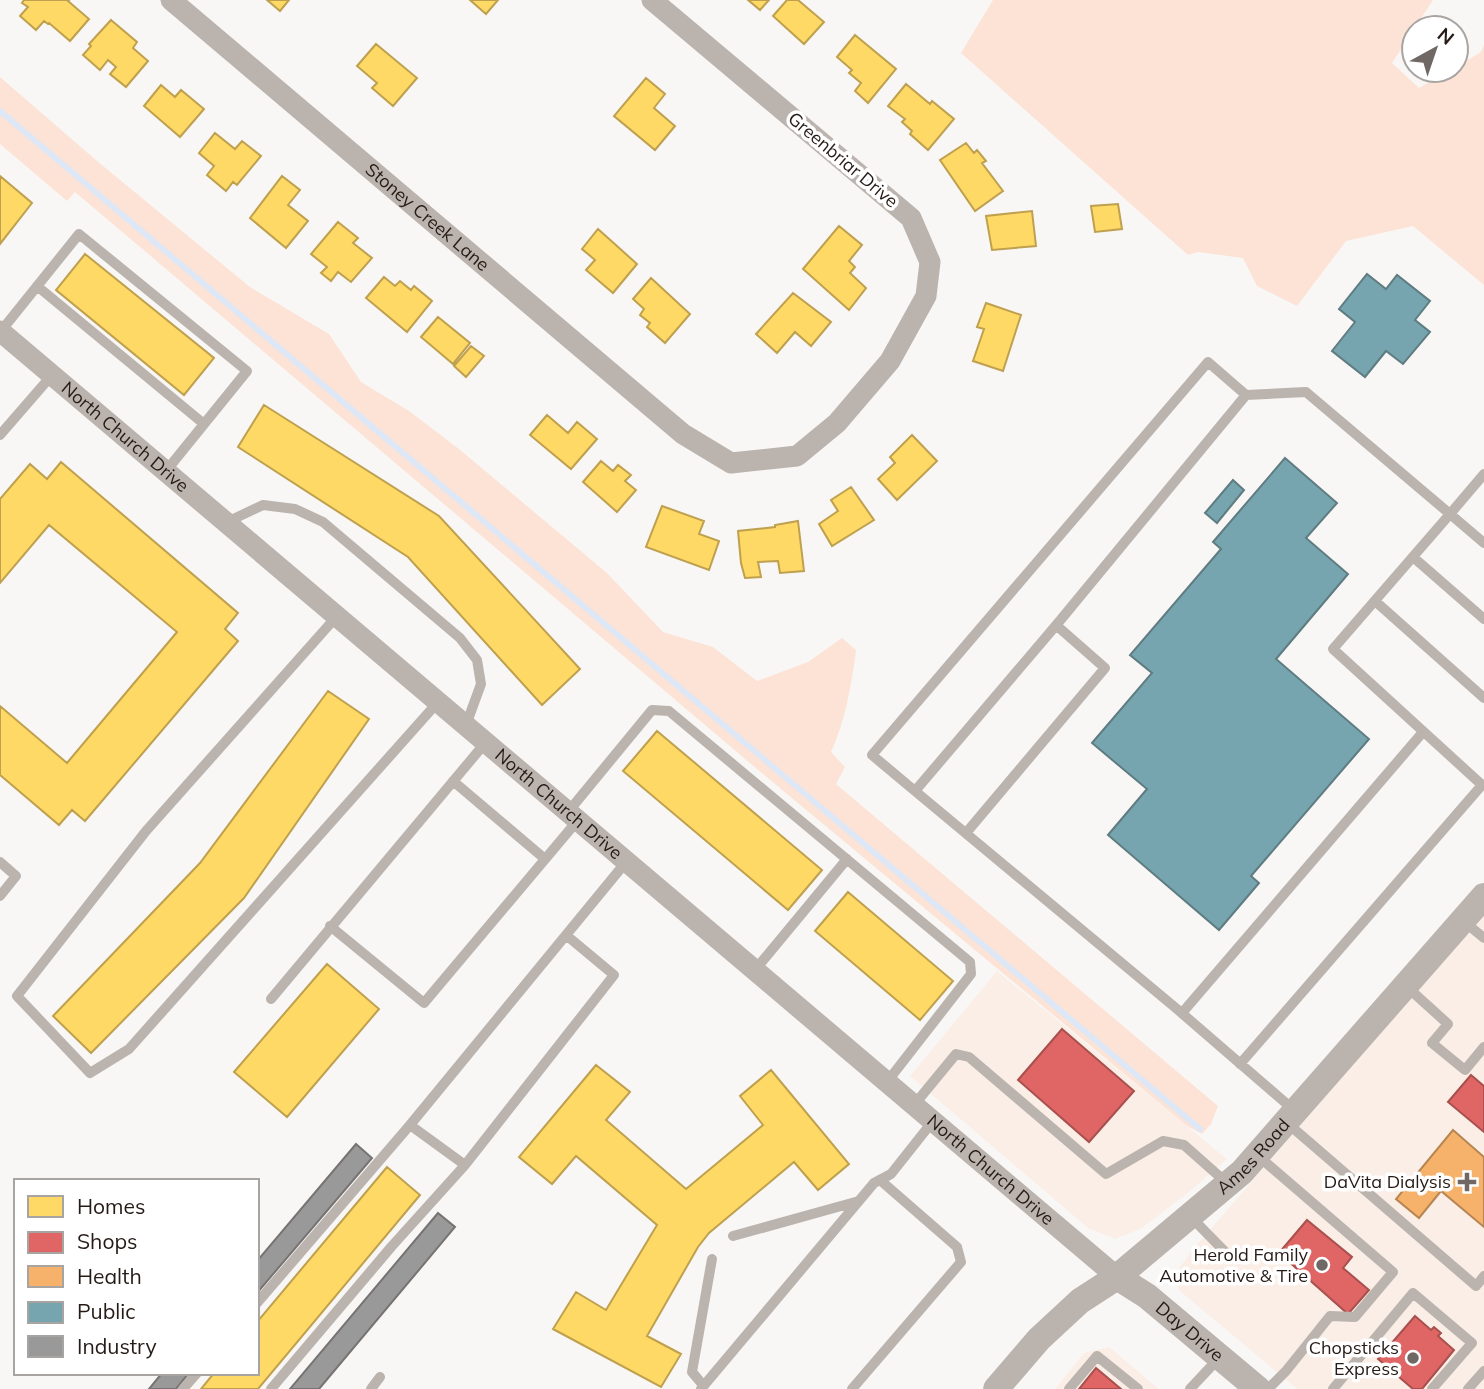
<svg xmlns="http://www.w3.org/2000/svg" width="1484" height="1389" font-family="Mulish,sans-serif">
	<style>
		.built { fill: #faeee6 }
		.green { fill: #fce3d6 }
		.homes { fill: #ffd966; stroke: #bea04e; stroke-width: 2 }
		.shops { fill: #e06666; stroke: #a8504e; stroke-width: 2 }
		.health { fill: #f6b26b; stroke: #b78552; stroke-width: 2 }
		.public { fill: #76a5af; stroke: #5e7c81; stroke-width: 2 }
		.industry { fill: #999; stroke: #767372; stroke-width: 2 }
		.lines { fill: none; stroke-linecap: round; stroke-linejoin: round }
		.stream { stroke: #dde7f6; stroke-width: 6 }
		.service { stroke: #bbb3ae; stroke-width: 10 }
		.minor { stroke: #bbb3ae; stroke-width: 21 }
		.tertiary { stroke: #bbb3ae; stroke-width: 26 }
		.poi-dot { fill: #6f6864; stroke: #fff; stroke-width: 2.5 }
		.labels { text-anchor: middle; stroke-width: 7; stroke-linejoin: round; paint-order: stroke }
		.street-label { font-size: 18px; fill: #251b16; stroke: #fff }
		.poi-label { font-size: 18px; fill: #251b16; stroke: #fff; text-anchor: end }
	</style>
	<rect width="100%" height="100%" fill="#f9f7f5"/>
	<!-- built -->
	<path class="built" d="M1484 914V1389H1297L1180 1291 1174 1275 1195 1247Z
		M997 971 1227 1159 1189 1192 1142 1228 1115 1239 1088 1228 910 1076Z
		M1109 1347 1159 1389H1055L1084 1353Z"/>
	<!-- green -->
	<path class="green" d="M993 0H1433L1392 63 1419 88 1450 70H1456V67L1481 52 1484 45V285L1413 226 1346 241 1297 306 1257 286 1243 258 1198 252 1188 255 961 53Z
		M0 77 97 161 250 287 329 334 361 382 409 411 459 449 607 573 663 632 713 647 757 681 808 662 842 638 856 650C852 683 845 722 831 752L845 767 836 784 1218 1106 1211 1124 1202 1134 1187 1126 757 769 75 192 67 201 0 144Z"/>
	<!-- homes -->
	<path class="homes" d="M24 0H69L68 1 89 19 70 41 49 23 48 24 44 21 36 30 20 16 28 7 22 3Z
		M267 0H289L280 11Z
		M470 0H498L486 14Z
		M748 0H769L760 10Z
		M787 0H798L824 22 804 44 773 16Z
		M111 20 137 42 133 48 148 61 126 87 110 74 116 67 108 60 100 70 83 55 91 46 89 44Z
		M855 35 896 69 868 103 855 91 861 83 849 73 852 70 837 57Z
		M376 44 417 78 393 106 372 88 377 83 357 66Z
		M646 78 665 94 654 108 675 126 655 150 614 116Z
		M906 84 930 104 932 101 954 119 928 150 910 134 912 131 902 122 905 119 888 106Z
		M161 85 175 97 181 90 204 109 180 137 144 106Z
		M215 133 235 149 242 141 261 156 237 185 233 182 226 191 207 175 214 166 199 153Z
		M966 143 974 153 977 150 986 161 982 163 1003 191 975 211 940 160Z
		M0 176 32 203 0 244Z
		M282 176 300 190 288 205 308 221 286 248 250 218Z
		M1118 204 1122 229 1095 232 1091 206Z
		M1032 211 1036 246 992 250 986 216Z
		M338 222 358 238 353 243 372 258 351 282 338 272 331 281 321 273 327 267 311 254Z
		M839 226 862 245 849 261 855 267 850 273 866 288 849 310 803 269Z
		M598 229 637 264 613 293 586 270 595 260 582 249Z
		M85 254 214 358 184 395 56 290Z
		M384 277 395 286 400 281 411 290 414 286 432 301 407 332 366 298Z
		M651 278 690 314 665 343 647 327 650 323 640 315 644 309 633 299Z
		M793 293 831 322 811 346 795 332 777 353 756 334Z
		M986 303 1021 315 1003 371 973 361 984 329 977 327Z
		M438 317 470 343 453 364 421 337Z
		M471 346 484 356 466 377 454 366Z
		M264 405 439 516 580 669 542 705 408 557 238 447Z
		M547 415 568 433 577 422 597 439 571 469 530 435Z
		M912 435 937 461 897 500 878 479 895 463 890 457Z
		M601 461 613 471 618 465 631 475 625 481 636 490 617 512 583 482Z
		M61 462 238 613 225 629 238 641 85 821 72 810 59 825 0 775V706L67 763 177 632 49 525 0 583V499L30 464 47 479Z
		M851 487 874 520 832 546 819 524 838 511 831 500Z
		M662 506 704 521 699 534 719 541 709 570 646 547Z
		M798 521 804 571 780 573 778 561 758 562 761 577 745 578 741 563 738 531 775 527V525Z
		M328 691 369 719 244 898 91 1053 53 1016 200 863Z
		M657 731 822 870 788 910 623 771Z
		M848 892 953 981 920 1020 815 931Z
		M327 964 379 1009 287 1117 234 1072Z
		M596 1065 630 1092 606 1120 686 1189 763 1125 740 1096 771 1070 849 1164 818 1190 794 1162 709 1233 698 1247 647 1336 681 1354 661 1387 553 1329 576 1292 606 1310 657 1225 576 1156 552 1184 519 1157Z
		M387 1167 420 1195 258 1389H201L214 1373H257V1322Z"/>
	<!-- shops -->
	<path class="shops" d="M1062 1029 1134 1091 1089 1142 1018 1080Z
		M1471 1075 1484 1086V1132L1448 1102Z
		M1307 1220 1352 1257 1343 1268 1369 1290 1348 1314 1279 1253Z
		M1415 1316 1431 1330 1434 1327 1441 1333 1438 1336 1454 1350 1422 1389H1413L1378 1359Z
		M1096 1368 1121 1389H1079Z"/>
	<!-- health -->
	<path class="health" d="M1453 1130 1484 1157V1227L1441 1191 1419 1218 1396 1199Z"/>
	<!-- public -->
	<path class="public" d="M1367 274 1386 289 1397 275 1430 301 1415 320 1430 332 1403 364 1386 351 1365 377 1332 351 1355 322 1339 309Z
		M1285 458 1337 503 1306 538 1348 574 1276 659 1369 739 1251 876 1259 883 1219 930 1108 835 1147 789 1092 743 1152 673 1130 655 1221 549 1213 542Z
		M1233 480 1244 490 1217 523 1205 513Z"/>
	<!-- industry -->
	<path class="industry" d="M356 1144 372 1158 257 1293V1261Z
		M438 1213 455 1227 319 1389H290Z
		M162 1373H189L176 1389H149Z"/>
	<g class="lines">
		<!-- stream -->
		<path class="stream" d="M0 111 1200 1129"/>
		<!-- service -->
		<path class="service" d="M37 286 204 424
			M1 331 79 234 247 371 166 471
			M1246 395 1058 623 915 791 1177 1009 1295 1111
			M0 435 52 375
			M227 522 263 505 295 509 323 522 460 638 477 660 481 684 466 725
			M1413 557 1484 619
			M1375 601 1484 698
			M337 616 146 831 17 996 90 1073 129 1049 438 702
			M453 781 545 859
			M915 791 872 755 1208 362 1246 395 1306 392 1450 514 1484 474
			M568 812 652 710 669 711 970 962 971 974 887 1082
			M966 833 1105 668 1056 625
			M0 862 16 876 0 896
			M1462 920 1484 938
			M330 926 424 1003 578 820
			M566 935 614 975 465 1165 410 1125 626 862
			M755 970 847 859
			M1406 986 1448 1024 1432 1043 1465 1070 1484 1047
			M271 999 486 742
			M1182 1013 1423 732
			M1240 1064 1482 785 1333 649 1450 514 1484 543
			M914 1105 956 1054 969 1057 1106 1174 1163 1141 1184 1145 1228 1184
			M1286 1122 1476 1286 1484 1276
			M1257 1155 1393 1272 1355 1317 1330 1316 1286 1371 1268 1389
			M1190 1216 1232 1259
			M733 1236 859 1201
			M257 1303 410 1125
			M703 1385 692 1372 712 1259
			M183 1389 197 1373
			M271 1389 392 1246 465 1165
			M371 1389 380 1377
			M701 1389 874 1183 891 1174 933 1121
			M852 1389 961 1262 957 1247 880 1180
			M1069 1389 1097 1356 1138 1389
			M1190 1389 1219 1358
			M1333 1389 1413 1293 1472 1343 1432 1389
			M1468 1389 1484 1371"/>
		<!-- minor -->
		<g class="minor">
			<path id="s1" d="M171 0 683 434 731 463 797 456 837 423 890 361 926 296 930 262 911 218 652 0"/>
			<path id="s2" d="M0 331 1117 1277"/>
		</g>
		<!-- tertiary -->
		<g class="tertiary">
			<path id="s3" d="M1117 1277 1147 1296 1258 1389"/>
			<path id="s4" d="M996 1389 1039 1339 1080 1301 1117 1277 1242 1172 1484 896"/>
		</g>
	</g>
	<!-- markers -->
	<g class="poi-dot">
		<path d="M1463.5 1171.5h7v7h7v7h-7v7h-7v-7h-7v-7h7z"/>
		<circle cx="1322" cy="1265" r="7"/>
		<circle cx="1413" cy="1358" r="7"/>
	</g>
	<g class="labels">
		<!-- street labels -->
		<g class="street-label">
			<text transform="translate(843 160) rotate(40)" y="6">Greenbriar Drive</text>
			<text dy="6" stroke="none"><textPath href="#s1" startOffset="336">Stoney Creek Lane</textPath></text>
			<text dy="6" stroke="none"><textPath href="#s2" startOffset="164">North Church Drive</textPath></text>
			<text dy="6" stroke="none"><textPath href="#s2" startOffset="732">North Church Drive</textPath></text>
			<text dy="6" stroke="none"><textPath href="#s4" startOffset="348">Ames Road</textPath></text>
			<text dy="6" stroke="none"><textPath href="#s2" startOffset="1298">North Church Drive</textPath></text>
			<text dy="6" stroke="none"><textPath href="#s3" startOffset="91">Day Drive</textPath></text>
		</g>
		<!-- poi labels -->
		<g class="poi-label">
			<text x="1451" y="1188">DaVita Dialysis</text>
			<text x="1308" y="1261">Herold Family<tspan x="1308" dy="21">Automotive &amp; Tire</tspan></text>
			<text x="1399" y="1354">Chopsticks<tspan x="1399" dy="21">Express</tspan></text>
		</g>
	</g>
	<!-- legend -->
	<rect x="14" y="1179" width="245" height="196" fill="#ffffff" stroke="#a8a4a2" stroke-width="2"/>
	<rect x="28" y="1196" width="35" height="21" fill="#ffd966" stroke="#a8a4a2" stroke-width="2"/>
	<text x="77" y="1214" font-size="21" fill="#251b16">Homes</text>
	<rect x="28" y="1232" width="35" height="21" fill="#e06666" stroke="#a8a4a2" stroke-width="2"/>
	<text x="77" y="1249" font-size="21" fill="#251b16">Shops</text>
	<rect x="28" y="1266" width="35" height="21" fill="#f6b26b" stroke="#a8a4a2" stroke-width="2"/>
	<text x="77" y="1284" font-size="21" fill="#251b16">Health</text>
	<rect x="28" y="1302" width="35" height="21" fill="#76a5af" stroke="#a8a4a2" stroke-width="2"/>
	<text x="77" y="1319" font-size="21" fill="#251b16">Public</text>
	<rect x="28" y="1336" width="35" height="21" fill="#999999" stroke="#a8a4a2" stroke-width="2"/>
	<text x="77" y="1354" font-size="21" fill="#251b16">Industry</text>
	<!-- north arrow -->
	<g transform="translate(1435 49) rotate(40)"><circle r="33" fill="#ffffff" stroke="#a8a4a2" stroke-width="2"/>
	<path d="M0-5L12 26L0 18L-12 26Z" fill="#6f6864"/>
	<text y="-10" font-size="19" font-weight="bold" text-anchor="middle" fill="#251b16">N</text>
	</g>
</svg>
